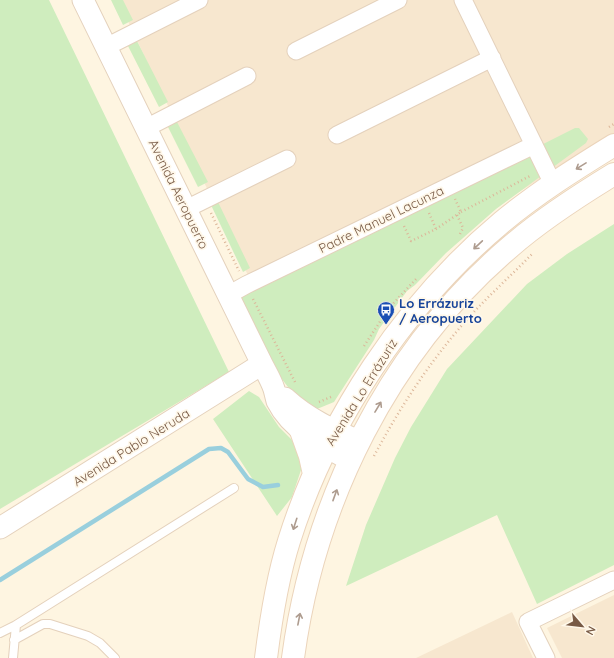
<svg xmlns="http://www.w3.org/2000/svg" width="614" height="658" font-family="Quicksand,sans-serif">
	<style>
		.residential { fill: #f7e7cf }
		.green { fill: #cfedbe }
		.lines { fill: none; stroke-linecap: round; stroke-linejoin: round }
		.stream { stroke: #99cfdd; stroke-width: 4.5 }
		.service-casing { stroke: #e4d1bc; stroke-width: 10 }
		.minor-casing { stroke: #e4d1bc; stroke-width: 19 }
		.tertiary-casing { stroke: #e4d1bc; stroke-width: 23 }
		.secondary-casing { stroke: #ebd4bb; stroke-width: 24 }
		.path { stroke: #dcb699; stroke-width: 2.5; stroke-dasharray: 1 3; stroke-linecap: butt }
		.service { stroke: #fff; stroke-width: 8 }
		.minor { stroke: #fff; stroke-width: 17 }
		.tertiary { stroke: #fff; stroke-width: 21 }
		.secondary { stroke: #fff; stroke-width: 22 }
		.oneway { stroke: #ae9c8f }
		.labels { text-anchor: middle; stroke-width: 3.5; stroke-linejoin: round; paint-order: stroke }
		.street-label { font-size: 13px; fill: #785a45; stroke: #fff8ea }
		.transit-label { font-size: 13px; font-weight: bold; fill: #164399; stroke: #fff8ea; text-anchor: start }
	</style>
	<rect width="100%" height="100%" fill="#fef5e1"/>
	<!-- residential -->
	<path class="residential" d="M118 0H614V133L279 341Z
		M614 595V658H562L547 628Z
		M512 612 533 658H416Z"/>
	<!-- green -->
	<path class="green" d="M0 0H49L229 372 0 509Z
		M111 0H123L133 20 123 25Z
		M137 41 168 102 159 107 128 46Z
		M177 122 208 182 198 187 168 127Z
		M575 128H579L588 139 586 143 496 209 446 253 415 285 407 291 379 329 374 340 334 402 317 409 298 400 278 374 238 301 241 296Z
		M218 202 250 268 243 272 211 205Z
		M614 224V565L537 604 497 515 346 586 366 525 395 458 411 427 447 369 527 284 567 254Z
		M249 391 259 397 279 427 298 446 304 454 301 470 292 497 277 516 213 419Z"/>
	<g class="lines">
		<!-- stream -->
		<path class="stream" d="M0 580 209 449 221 448 228 452 248 479 263 487 278 485"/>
		<!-- service casing -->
		<g class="service-casing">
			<path id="service" d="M0 633 16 625 234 488
				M14 640 43 624H50L88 636 100 643 115 658
				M13 658 16 625"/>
		</g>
		<!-- minor casing -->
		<g class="minor-casing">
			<path id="minor" d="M463 0 553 184
				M106 47 199 0
				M296 51 398 0
				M146 128 247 76
				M337 135 492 58
				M186 209 287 159
				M228 295 246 285 534 145
				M546 658 528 622 614 580"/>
		</g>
		<!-- tertiary casing -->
		<g class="tertiary-casing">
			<path id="tertiary" d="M83 0 262 364C266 372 271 380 274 389 275 393 276 397 277 401 291 429 323 446 350 460
				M285 398C308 419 331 429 359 441
				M0 528 262 364"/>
		</g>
		<!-- secondary casing -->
		<g class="secondary-casing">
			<path id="secondary" d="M300 428 310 456 314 474
				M266 658C271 618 277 579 289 541 327 420 405 303 502 222 537 193 575 169 614 145
				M293 658C314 501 389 350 510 247 542 219 578 196 614 174"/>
		</g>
		<!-- path -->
		<path class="path" d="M609 127 614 124
			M461 212 530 176
			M211 213 239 271
			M429 213 436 229
			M457 215 463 228 460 234
			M404 226 411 241 436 229 461 212 455 199
			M253 299 296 384
			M364 346 389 308 417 278
			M319 402 333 396
			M374 456C398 411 425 369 458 330 481 302 508 279 533 253"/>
		<!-- service -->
		<use href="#service" class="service"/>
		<!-- minor -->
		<use href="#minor" class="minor"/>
		<!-- tertiary -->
		<use href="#tertiary" class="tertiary"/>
		<!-- secondary -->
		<use href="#secondary" class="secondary"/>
	</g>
	<!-- one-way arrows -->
	<defs><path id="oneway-shaft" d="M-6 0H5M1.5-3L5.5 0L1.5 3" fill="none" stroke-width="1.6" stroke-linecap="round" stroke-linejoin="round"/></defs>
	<g class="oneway">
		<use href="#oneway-shaft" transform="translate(581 166) rotate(148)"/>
		<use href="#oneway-shaft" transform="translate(478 245) rotate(137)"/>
		<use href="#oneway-shaft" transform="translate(378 407) rotate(-59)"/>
		<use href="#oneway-shaft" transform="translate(335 495) rotate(-70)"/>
		<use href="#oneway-shaft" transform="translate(295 524) rotate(108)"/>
		<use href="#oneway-shaft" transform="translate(299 619) rotate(-79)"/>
	</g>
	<!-- icons -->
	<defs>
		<g id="bus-pin" transform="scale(0.9)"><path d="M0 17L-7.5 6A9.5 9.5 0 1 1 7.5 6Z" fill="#1a4fb4" stroke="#fff8ea"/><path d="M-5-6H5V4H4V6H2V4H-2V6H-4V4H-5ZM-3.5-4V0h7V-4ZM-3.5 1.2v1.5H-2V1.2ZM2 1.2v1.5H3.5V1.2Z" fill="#fff"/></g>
	</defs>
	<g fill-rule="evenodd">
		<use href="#bus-pin" x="386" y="310"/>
	</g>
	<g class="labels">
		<!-- street labels -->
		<g class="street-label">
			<text transform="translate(179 194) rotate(64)" y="5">Avenida Aeropuerto</text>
			<text transform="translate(381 219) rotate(-26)" y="5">Padre Manuel Lacunza</text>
			<text transform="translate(361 392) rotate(-58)" y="5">Avenida Lo Errázuriz</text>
			<text transform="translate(131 447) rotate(-32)" y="5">Avenida Pablo Neruda</text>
		</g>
		<!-- transit labels -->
		<g class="transit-label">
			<text x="399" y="308">Lo Errázuriz<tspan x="399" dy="15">/ Aeropuerto</tspan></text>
		</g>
	</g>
	<!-- north arrow -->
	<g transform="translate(582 626) rotate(118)" stroke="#fff8ea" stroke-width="3" paint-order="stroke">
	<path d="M0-3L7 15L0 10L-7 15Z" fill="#785a45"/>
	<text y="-6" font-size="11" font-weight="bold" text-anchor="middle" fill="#785a45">N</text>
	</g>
</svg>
